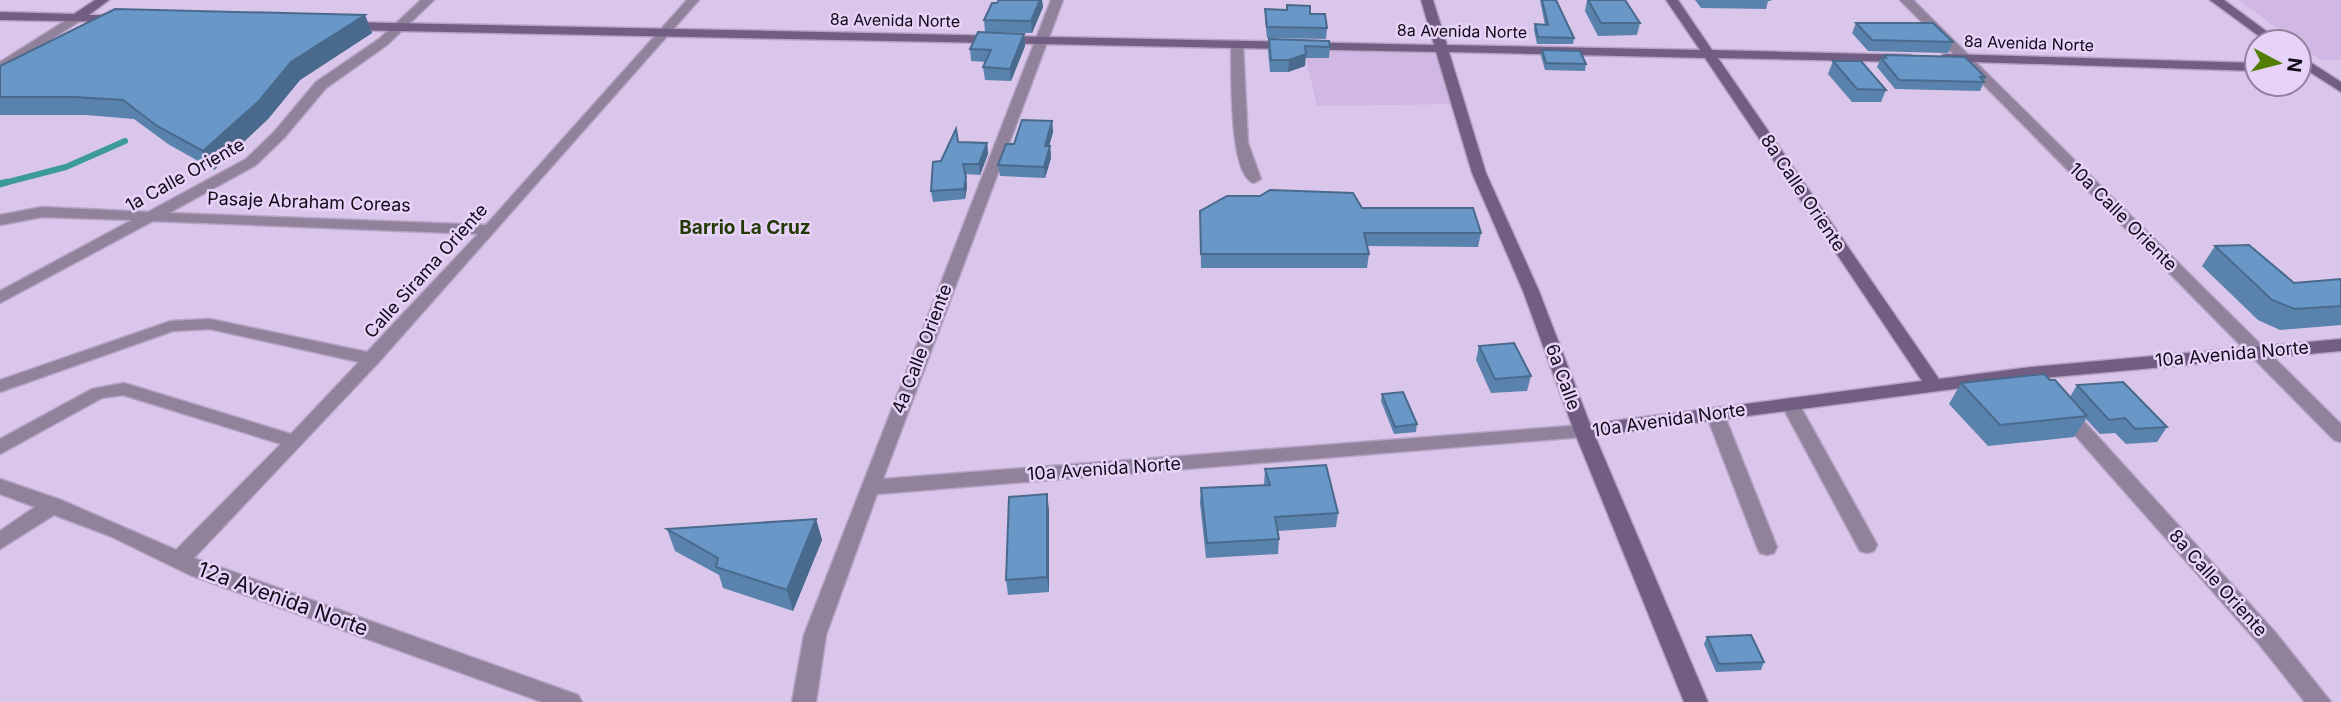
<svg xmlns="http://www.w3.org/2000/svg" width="2341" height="702" font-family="Inter,sans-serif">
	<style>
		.built { fill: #d1b8e4 }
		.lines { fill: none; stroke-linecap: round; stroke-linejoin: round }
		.stream-far1 { stroke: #3c9b96; stroke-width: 6 }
		.stream { stroke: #3c9b96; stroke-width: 7 }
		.street-casing { stroke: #b6a3c5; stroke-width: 3 }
		.secondary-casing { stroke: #b6a3c5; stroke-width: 3 }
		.street { fill: #90829b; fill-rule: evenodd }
		.secondary { fill: #725e82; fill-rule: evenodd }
		.wall { fill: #5982ac }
		.shaded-wall { fill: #496a8c }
		.building { fill: #6897c8; stroke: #496a8c; stroke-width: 2 }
		.labels { text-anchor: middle; stroke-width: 5; stroke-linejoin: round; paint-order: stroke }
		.far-street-label { font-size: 16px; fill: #110a17; stroke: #e7d2f8 }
		.street-label { font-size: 18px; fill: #110a17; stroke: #e7d2f8 }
		.neighbourhood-label { font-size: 19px; font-weight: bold; fill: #243a05; stroke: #e7d2f8 }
		.near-street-label { font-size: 21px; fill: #110a17; stroke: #e7d2f8 }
	</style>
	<rect width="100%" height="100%" fill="#dac5eb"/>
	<!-- built -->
	<path class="built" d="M2239 0H2341V60H2320Z
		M1304 51 1437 52 1457 104 1317 106Z"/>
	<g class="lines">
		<!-- stream-far1 -->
		<path class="stream-far1" d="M0 184 66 167 125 141"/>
		<!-- stream -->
		<path class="stream" d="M0 184 7 182"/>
		<!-- street casing -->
		<g class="street-casing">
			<path id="street" d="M421 0H434L387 45 326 88 284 138 256 165 169 213 486 225 687 0H699L378 363 194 558 578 695 582 702H542L190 575 110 536 54 515 0 549V531L35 507 0 494V479L61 500 176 550 281 444 123 395 102 398 0 454V439L92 389 124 383 291 434 359 362 210 329 173 331 0 392V380L171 321 210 319 367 352 478 234 153 221 0 303V291L132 220 42 217 0 225V215L42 207 148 212 246 159 274 132 316 82 379 39Z
				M1051 0H1063L883 479 1583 425 1590 426 1592 431 1590 436 1583 437 877 494 826 635 816 702H792L804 635Z
				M1900 0H1913L2341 424V442L2334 440Z
				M76 14 82 18 80 21 0 72V62Z
				M1237 40 1243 44 1248 143 1261 179 1254 183C1228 176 1232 69 1231 44Z
				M1790 398 1796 400 1799 404 1874 539 1877 545 1874 551 1867 553 1860 551 1781 404 1784 400Z
				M2065 406 2072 408 2275 632 2331 702H2305L2259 644 2058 416 2056 412 2058 408Z
				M1715 408 1722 410 1724 414 1777 547 1774 553 1767 555 1760 553 1757 547 1706 414 1708 410Z"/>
		</g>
		<!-- secondary casing -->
		<g class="secondary-casing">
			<path id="secondary" d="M95 0H109L89 15H119L125 19 123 22 0 20V12L74 14Z
				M1421 0H1433L1447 45 1700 50 1666 0H1678L1712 50 1911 55V61L1907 62 1718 58 1939 379 2031 367 2341 339V351L2031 379 1595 436 1708 702H1684L1574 431 1523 291 1472 173 1436 52 346 30 340 26 346 22 1434 45ZM1449 52 1705 58 1922 381 1590 424 1539 291 1486 173Z
				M2210 0H2224L2281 42H2267Z
				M1946 54 2257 63V71L1942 61V55Z
				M2299 55 2341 82V92L2299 65Z"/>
		</g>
		<!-- street -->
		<use href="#street" class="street"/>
		<!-- secondary -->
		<use href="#secondary" class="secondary"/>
	</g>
	<!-- wall -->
	<path class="wall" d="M999 0H1042L1043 7 1032 33 985 32 984 20Z
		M1540 0H1556L1574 38 1573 44H1537L1534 30 1535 24 1545 25Z
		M1587 0 1640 23 1637 35 1598 36 1585 11Z
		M1695 0H1771V1H1768L1766 9 1701 8Z
		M1265 9 1310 14 1327 28 1326 39 1267 38 1265 20Z
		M365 15 372 33 300 80 268 119 214 170 168 144 134 119 86 115H0V66Z
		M1856 23 1953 42 1948 53 1868 51 1852 33Z
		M1024 34 1025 46 1011 81 985 80 983 67 986 62 971 61 970 49Z
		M1269 39 1330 47 1329 58H1305V66L1288 72H1270L1268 51Z
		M1542 50 1586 64 1585 71 1545 70 1541 56Z
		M1884 55 1985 77 1984 82 1980 91 1895 89 1877 67 1881 58H1882Z
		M1833 61 1886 90 1881 102H1852L1828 74Z
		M1052 121 1053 132 1049 146H1050L1051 158 1045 178 1000 176 998 165 1014 144Z
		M958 142 987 143 988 154 980 175 965 174 967 187 965 199 933 202 931 191 941 161Z
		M1362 208 1481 233 1478 247 1367 246 1369 254 1367 268H1201L1200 211Z
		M2215 246 2294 283 2341 279V325L2280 330 2258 320 2202 266Z
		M1479 346 1531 376 1527 391 1491 393 1476 360Z
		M2050 380 2070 397 2077 385 2167 427 2157 442 2126 444 2115 433 2100 434 2086 419 2074 437 1988 446 1949 404 1961 383Z
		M1382 394 1417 424 1416 432 1394 434 1381 401Z
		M1265 469 1338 513 1336 527 1278 531 1279 539 1278 554 1206 558 1200 503 1201 488 1264 485Z
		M1049 509V592L1008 595 1006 580Z
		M816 519 822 540 793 611 723 588 719 575 675 551 667 529Z
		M1707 637 1764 662 1761 670 1716 672 1704 644Z"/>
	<!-- shaded-wall -->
	<path class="shaded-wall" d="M1040 0H1042L1043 7 1032 33 1031 21Z
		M365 15 372 33 300 80 268 119 214 170 203 151 291 62Z
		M1024 34 1025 46 1011 81 1010 69Z
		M1306 54 1305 66 1288 72 1289 60Z
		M1052 121 1053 132 1046 157 1045 146Z
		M987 143 988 154 980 175 979 164Z
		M1050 146 1051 158 1045 178 1044 167Z
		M966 177 967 187 965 199 964 189Z
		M1047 494 1049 509V592L1047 577Z
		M816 519 822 540 793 611 787 590Z"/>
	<!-- building -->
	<path class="building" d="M999 0H1040L1031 21 984 20 992 3H997Z
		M1542 0H1556L1574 38 1538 37 1535 24 1548 25Z
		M1588 0H1625L1640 23H1601Z
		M1287 5 1310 6V14H1325L1327 28 1267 27 1265 9 1287 10Z
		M115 9 365 15 291 62 259 101 203 151 157 126 123 100 75 97H0V66Z
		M1856 23H1933L1953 42 1872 40Z
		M978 32 1024 34 1010 69 983 67 991 50 970 49Z
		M1269 39 1329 41 1330 47 1305 46 1306 54 1289 60H1271Z
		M1542 50 1580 51 1586 64 1546 63Z
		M1884 55 1965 57 1985 77H1980L1984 82 1899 80 1881 58H1886Z
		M1833 61H1861L1886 90 1857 89Z
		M1022 120 1052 121 1045 146H1050L1044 167 998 165 1006 144H1014Z
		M956 129 958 142 987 143 979 164H963L966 177 964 189 931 191 933 162 941 161Z
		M1270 190 1353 193 1362 208H1473L1481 233H1364L1369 254H1201L1200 211 1227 196H1260Z
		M2249 245 2294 283 2341 279V306L2295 309 2272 300 2215 246Z
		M1514 343 1531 376 1495 379 1479 346Z
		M2044 374 2050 380H2055L2087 416 2000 425 1961 383Z
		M2123 382 2167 427 2135 429 2125 418 2109 420 2077 385Z
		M1403 392 1417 424 1395 427 1382 394Z
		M1326 465 1338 513 1275 517 1279 539 1207 543 1201 488 1270 485 1265 469Z
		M1047 494V577L1006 580 1009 497Z
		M816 519 787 590 716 567 718 558 667 529Z
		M1751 635 1764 662 1719 664 1707 637Z"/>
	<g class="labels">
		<!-- far-street labels -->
		<g class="far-street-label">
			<text transform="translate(895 20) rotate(1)" y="6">8a Avenida Norte</text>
			<text transform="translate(1462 31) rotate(1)" y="6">8a Avenida Norte</text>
			<text transform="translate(2029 43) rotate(2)" y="6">8a Avenida Norte</text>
		</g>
		<!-- street labels -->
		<g class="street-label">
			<text transform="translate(185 175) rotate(-29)" y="6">1a Calle Oriente</text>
			<text transform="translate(1803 193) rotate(56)" y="6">8a Calle Oriente</text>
			<text transform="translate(309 202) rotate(2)" y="6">Pasaje Abraham Coreas</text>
			<text transform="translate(2123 217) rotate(45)" y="6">10a Calle Oriente</text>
			<text transform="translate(426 271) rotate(-48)" y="6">Calle Sirama Oriente</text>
			<text transform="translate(922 349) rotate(-69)" y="6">4a Calle Oriente</text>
			<text transform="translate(2232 354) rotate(-5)" y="6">10a Avenida Norte</text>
			<text transform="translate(1563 377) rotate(70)" y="6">6a Calle</text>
			<text transform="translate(1669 420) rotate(-8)" y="6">10a Avenida Norte</text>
			<text transform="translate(1104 469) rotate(-4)" y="6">10a Avenida Norte</text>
			<text transform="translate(2218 583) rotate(48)" y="6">8a Calle Oriente</text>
		</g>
		<!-- neighbourhood labels -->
		<g class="neighbourhood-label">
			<text x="745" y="234">Barrio La Cruz</text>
		</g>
		<!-- near-street labels -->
		<g class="near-street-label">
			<text transform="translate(283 599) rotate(20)" y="7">12a Avenida Norte</text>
		</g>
	</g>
	<!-- north arrow -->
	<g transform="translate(2278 63) rotate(97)"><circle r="33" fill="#e7d2f8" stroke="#91829e" stroke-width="2"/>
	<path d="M0-5L12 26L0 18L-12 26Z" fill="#527e04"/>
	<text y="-10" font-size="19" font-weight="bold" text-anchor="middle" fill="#110a17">N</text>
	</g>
</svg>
